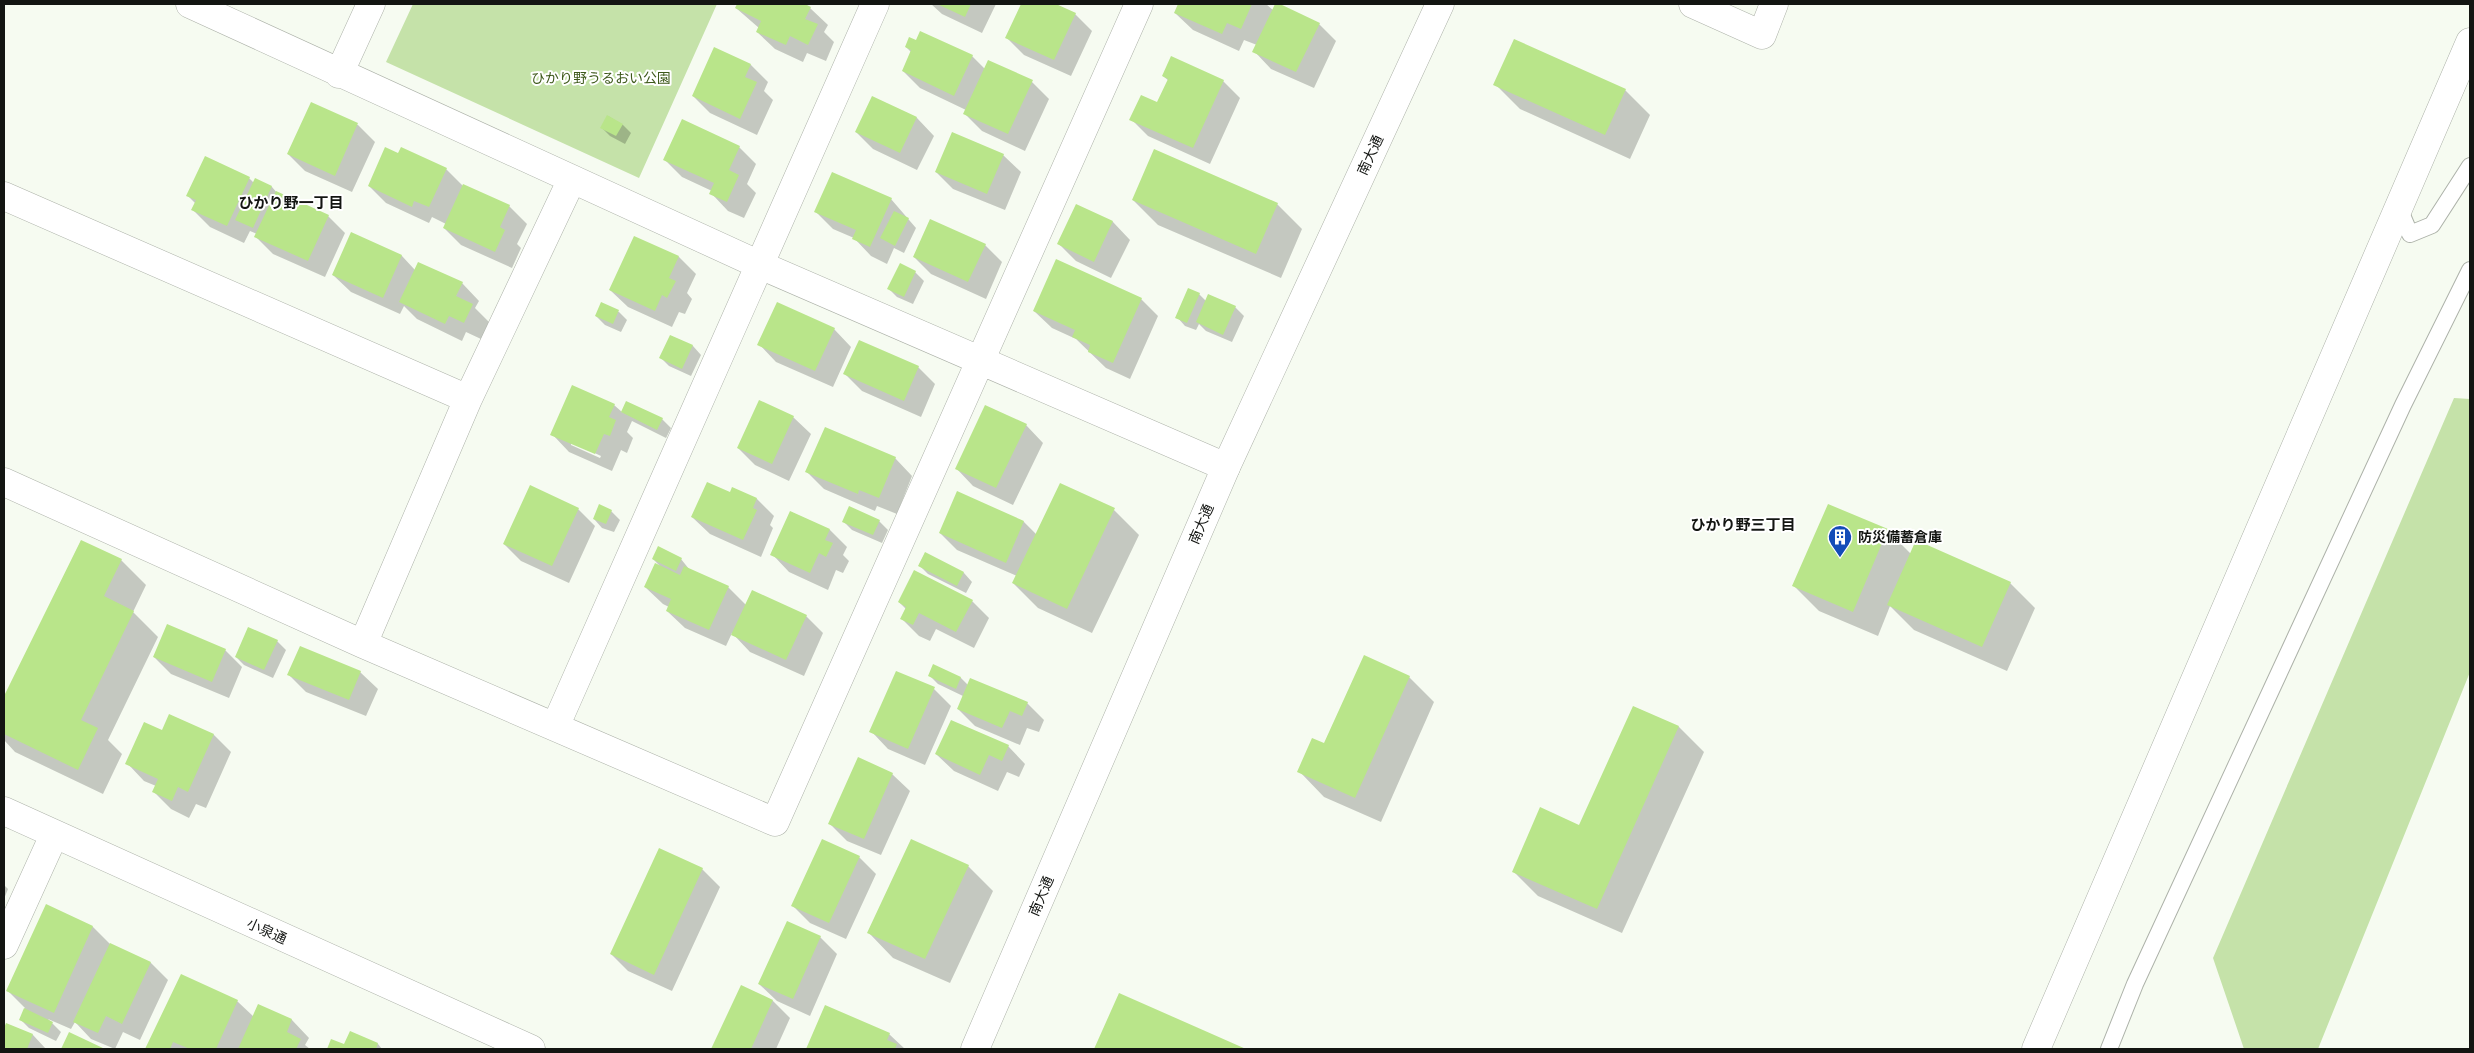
<svg xmlns="http://www.w3.org/2000/svg" width="2474" height="1053" font-family="'Asap Condensed','Noto Sans JP',sans-serif">
	<style>
		.green { fill: #c5e2a9 }
		.shadow { fill: #0003; fill-rule: evenodd }
		.building { fill: #b9e58a }
		.lines { fill: none; stroke-linecap: round; stroke-linejoin: round }
		.lane-casing { stroke: #adb2a9; stroke-width: 18 }
		.street-casing { stroke: #adb2a9; stroke-width: 29 }
		.secondary-casing { stroke: #adb2a9; stroke-width: 29 }
		.lane { stroke: #fff; stroke-width: 16 }
		.street { stroke: #fff; stroke-width: 28 }
		.secondary { stroke: #fff; stroke-width: 28 }
		.labels { text-anchor: middle; stroke-width: 4; stroke-linejoin: round; paint-order: stroke }
		.park-label { font-size: 14px; fill: #3e591b; stroke: #fff }
		.street-label { font-size: 14px; fill: #131512; stroke: #fff }
		.poi-label { font-size: 14px; font-weight: bold; fill: #131512; stroke: #fff; text-anchor: start }
		.neighbourhood-label { font-size: 15px; font-weight: bold; fill: #131512; stroke: #fff }
	</style>
	<rect width="100%" height="100%" fill="#f6fbf1"/>
	<!-- green -->
	<path class="green" d="M413 4H717L639 178 386 62Z
		M2454 398 2470 399V672L2318 1049H2244L2213 958Z"/>
	<!-- shadow -->
	<path class="shadow" d="M738 4H802L810 8 828 25 824 32 834 42 826 61 807 53 803 62 775 49 757 32 759 28 736 8Z
		M931 4H996L982 33 942 14Z
		M1022 4H1053L1075 14 1092 31 1071 76 1024 55 1007 38Z
		M1179 4H1266L1273 10 1277 4 1319 24 1336 41 1314 88 1271 69 1254 51 1257 45 1244 40 1239 51 1193 30 1175 13Z
		M916 41 972 56 985 69 1032 82 1049 99 1025 151 982 131 965 114 966 110 920 88 903 71 911 52 906 47Z
		M715 49 751 65 768 82 764 91 773 100 757 135 710 113 693 96Z
		M1163 76 1223 81 1240 98 1210 164 1148 136 1131 119 1158 104 1169 81Z
		M1495 84 1625 90 1650 115 1630 159 1520 109Z
		M873 98 917 118 934 136 917 170 873 149 856 132Z
		M311 104 358 125 375 142 352 192 305 171 288 154Z
		M608 116 623 125 631 133 625 144 610 136 602 128Z
		M739 147 756 164 747 184 756 193 744 218 728 211 711 193 712 191 682 177 665 160Z
		M399 154 446 169 463 186 509 206 527 224 517 244 521 248 512 268 461 245 444 228 446 224 432 217 429 223 386 203 369 186Z
		M1003 155 1021 172 1005 210 953 189 936 172Z
		M249 178 254 183 255 180 272 187 278 194 328 216 345 233 325 277 273 254 256 237 257 234 250 231 244 243 210 227 193 210 196 204 188 196Z
		M891 199 916 228 904 253 894 248 887 264 871 256 854 238 833 229 816 212Z
		M1133 200 1277 204 1302 229 1281 278 1158 225Z
		M1077 206 1113 222 1130 240 1111 278 1076 261 1059 244Z
		M352 234 402 256 415 270 462 283 479 301 475 308 489 322 481 339 466 332 462 341 417 319 404 306 400 314 351 292 333 275Z
		M635 238 679 257 696 274 687 293 692 299 685 314 679 312 672 327 628 307 610 290Z
		M985 245 1002 262 986 299 931 274 914 257Z
		M915 272 924 281 913 304 897 297 888 288Z
		M1199 294 1206 301 1235 307 1244 316 1232 342 1206 331 1199 324 1196 330 1185 326 1177 317Z
		M1141 299 1158 316 1130 379 1106 368 1076 339 1052 328 1034 311Z
		M602 304 619 312 627 320 621 332 605 325 596 316Z
		M834 329 851 347 833 387 776 362 759 344Z
		M671 336 693 346 701 355 691 376 669 366 661 358Z
		M918 367 935 384 921 417 862 391 845 374Z
		M614 405 622 412 662 419 671 428 666 438 632 421 627 432 633 438 627 453 621 450 612 471 569 452 552 434ZM571 442 601 456 600 458 571 445Z
		M793 417 811 434 789 481 755 465 738 448Z
		M1026 425 1043 443 1013 505 973 486 956 468Z
		M895 458 912 476 897 514 877 506 875 511 824 489 807 472Z
		M733 488 757 499 774 516 770 525 773 528 761 557 710 534 692 517 731 494Z
		M958 493 1024 522 1037 535 1114 510 1139 535 1092 633 1038 608 1013 583 1017 576 957 550 940 533Z
		M578 509 595 526 569 583 521 561 504 544Z
		M611 511 620 520 614 532 602 528 594 519Z
		M791 512 830 530 847 547 843 555 849 561 843 573 836 570 828 590 789 572 772 554Z
		M879 521 888 530 882 543 852 530 844 522Z
		M1887 530 1911 554 2010 583 2035 608 2007 671 1914 630 1890 606 1878 636 1819 611 1794 586Z
		M81 541 121 560 146 585 133 612 158 637 108 740 122 754 103 794 15 752 4 740V699Z
		M925 554 964 573 972 582 966 593 928 574 919 565Z
		M653 559H681L689 569 728 587 746 605 806 616 823 633 804 676 750 652 732 633 726 646 685 628 667 611 669 607 663 604 645 587 662 568Z
		M972 601 989 618 974 648 936 629 930 641 919 636 902 619 906 609 899 602Z
		M277 641 286 650 273 678 244 665 236 657Z
		M225 650 242 667 229 698 171 674 154 657Z
		M934 666 961 678 968 685 1027 703 1044 720 1039 732 1027 728 1020 745 975 726 958 709 963 696 938 684 929 675Z
		M360 672 378 689 366 716 306 692 289 675Z
		M1409 677 1434 702 1381 822 1324 797 1299 771 1325 745Z
		M934 689 951 706 925 765 888 749 871 731Z
		M1634 707 1679 727 1704 752 1622 933 1538 896 1513 871 1580 827Z
		M170 715 214 735 231 752 206 808 196 804 189 818 171 809 154 792 156 786 144 781 127 763 162 732Z
		M1008 746 1025 764 1019 777 1007 772 998 791 954 771 936 754Z
		M892 774 910 791 881 855 847 841 830 824Z
		M659 850 702 869 720 887 672 991 628 971 611 954Z
		M859 857 876 874 846 939 810 923 793 906Z
		M968 866 993 891 950 983 893 958 868 932Z
		M4 885 8 889 4 899Z
		M46 906 93 927 110 944 151 963 168 980 140 1040 123 1032 115 1049 91 1039 75 1022 71 1029 48 1019 61 1032 56 1041 29 1028 20 1019 25 1008 8 991Z
		M820 937 837 954 810 1016 777 1001 759 984Z
		M181 976 237 1001 254 1017 259 1006 292 1020 309 1038 305 1045 310 1049H147Z
		M741 987 773 1001 790 1018 776 1049H713Z
		M1120 995 1243 1049H1095Z
		M826 1007 889 1034 905 1049H807Z
		M7 1024 33 1035 46 1049H4V1031Z
		M350 1033 378 1044 382 1049H328L332 1040 345 1046Z"/>
	<!-- building -->
	<path class="building" d="M737 4H805L811 7 805 19 818 24 808 45 790 36 786 45 756 32 761 21 735 8Z
		M937 4H971L965 17Z
		M1021 4H1056L1076 13 1054 60 1005 38Z
		M1178 4H1252L1241 29 1227 23 1222 34 1174 13Z
		M1275 4H1280L1320 23 1296 72 1252 52Z
		M920 31 973 55 954 96 902 71 911 50 905 47 909 37 916 40Z
		M1514 39 1626 89 1605 135 1493 85Z
		M714 47 751 64 745 77 757 82 740 119 692 96Z
		M1171 56 1224 80 1193 148 1129 120 1141 95 1157 102 1168 79 1162 76Z
		M988 60 1033 80 1008 134 963 114Z
		M872 96 917 117 900 153 855 132Z
		M311 102 358 123 335 176 287 154Z
		M607 115 623 124 616 136 600 128Z
		M682 119 740 146 729 170 739 175 727 202 709 194 714 183 663 160Z
		M952 132 1004 154 987 194 935 172Z
		M385 147 398 153 401 147 447 168 429 207 414 201 412 207 368 186Z
		M1154 149 1278 203 1256 254 1132 200Z
		M205 156 250 177 227 226 191 210 196 200 186 196Z
		M832 172 892 198 870 247 852 239 856 230 814 212Z
		M255 178 272 186 253 228 235 220Z
		M463 184 510 205 500 227 505 230 495 252 443 228Z
		M276 191 329 215 308 261 254 237Z
		M1076 204 1113 221 1094 262 1057 244Z
		M894 211 909 218 895 246 880 238Z
		M930 219 986 244 968 282 913 257Z
		M351 232 402 255 383 298 332 275Z
		M634 236 679 256 669 278 676 281 667 298 662 295 655 311 609 290Z
		M1056 259 1142 298 1113 363 1088 352 1090 345 1072 337 1075 330 1033 311Z
		M418 262 463 282 456 296 473 304 464 323 449 316 445 324 399 302Z
		M900 263 916 271 904 297 887 289Z
		M1188 288 1200 293 1187 323 1175 318Z
		M1208 294 1236 306 1223 335 1196 322Z
		M601 302 619 310 613 324 595 316Z
		M777 302 835 328 815 371 757 345Z
		M670 335 693 345 682 369 659 358Z
		M859 340 919 366 904 401 843 374Z
		M572 385 615 404 609 417 616 420 610 436 604 434 595 454 550 435Z
		M759 400 794 416 772 464 737 448Z
		M626 401 663 418 657 430 621 412Z
		M985 405 1027 424 996 488 955 469Z
		M825 427 896 457 879 498 859 490 858 494 805 472Z
		M707 482 730 492 732 487 757 498 753 508 757 510 743 540 691 517Z
		M1060 483 1115 508 1067 609 1012 583Z
		M530 485 579 508 552 566 503 544Z
		M957 491 1024 521 1006 563 939 533Z
		M599 504 612 510 606 524 593 519Z
		M1828 504 1888 529 1853 612 1792 586Z
		M849 506 880 520 873 535 842 522Z
		M790 511 830 529 825 540 833 543 826 557 819 553 810 573 770 555Z
		M81 540 122 559 104 596 134 611 81 720 98 728 78 770 4 734V696Z
		M1916 540 2011 582 1982 647 1887 605Z
		M658 546 682 558 676 571 652 559Z
		M925 552 964 572 957 586 918 566Z
		M655 563 680 575 684 566 729 586 709 630 666 611 671 599 644 587Z
		M914 570 973 600 956 632 919 613 913 625 900 619 906 607 898 602Z
		M752 590 807 615 786 660 731 635Z
		M167 624 226 649 212 682 153 657Z
		M248 627 278 640 264 670 235 657Z
		M300 646 361 671 349 700 287 675Z
		M1364 655 1410 676 1355 798 1297 772 1312 738 1324 743Z
		M933 664 961 677 956 689 928 676Z
		M896 671 935 687 908 749 869 732Z
		M970 678 1028 702 1022 716 1010 711 1002 728 957 709Z
		M1633 706 1679 726 1597 909 1512 872 1540 807 1579 825Z
		M169 714 214 734 188 792 178 787 172 801 152 792 158 779 125 764 144 722 162 730Z
		M951 720 1009 745 1002 761 989 755 980 775 935 754Z
		M858 757 893 773 864 839 828 824Z
		M822 839 860 856 829 923 791 906Z
		M911 839 969 865 925 959 867 933Z
		M659 848 703 868 654 975 610 954Z
		M46 904 93 926 54 1013 6 991Z
		M787 921 821 936 793 999 758 984Z
		M110 943 151 962 122 1024 106 1016 98 1033 73 1022Z
		M181 974 238 1000 216 1049H190L173 1042 170 1049H145Z
		M741 985 773 1000 751 1049H711Z
		M1119 993 1246 1049H1094Z
		M258 1004 292 1019 287 1032 301 1039 296 1049H238Z
		M825 1005 890 1033 887 1040 897 1044 895 1049H806Z
		M24 1008 53 1022 48 1033 19 1020Z
		M6 1023 33 1034 27 1049H4V1028Z
		M350 1031 378 1043 376 1049H327L331 1039 344 1044Z
		M69 1032 105 1049H61Z"/>
	<g class="lines">
		<!-- lane casing -->
		<g class="lane-casing">
			<path id="lane" d="M2399 208 2410 234 2432 225 2470 166
				M2109 1049 2135 984 2403 405 2470 270"/>
		</g>
		<!-- street casing -->
		<g class="street-casing">
			<path id="street" d="M190 4 760 265 1226 467
				M1693 4 1762 35 1774 4
				M339 74 371 4
				M4 196 468 399
				M4 482 363 644 775 822 1139 4
				M363 644 468 399 572 179
				M555 727 875 4
				M4 945 54 835
				M2036 1049 2470 42"/>
		</g>
		<!-- secondary casing -->
		<g class="secondary-casing">
			<path id="secondary" d="M4 811 531 1049
				M975 1049 1226 467 1440 4"/>
		</g>
		<!-- lane -->
		<use href="#lane" class="lane"/>
		<!-- street -->
		<use href="#street" class="street"/>
		<!-- secondary -->
		<use href="#secondary" class="secondary"/>
	</g>
	<!-- icons -->
	<defs>
		<g id="building-pin" transform="scale(1.25)"><path d="M0 17L-7.5 6A9.5 9.5 0 1 1 7.5 6Z" fill="#134cb8" stroke="#fff"/><path d="M-4-6H4V6H1V3H-1V6H-4ZM-2.5-4.3h1.7v1.8h-1.7ZM.8-4.3h1.7v1.8H.8ZM-2.5-1h1.7V.8h-1.7ZM.8-1h1.7V.8H.8Z" fill="#fff"/></g>
	</defs>
	<g fill-rule="evenodd">
		<use href="#building-pin" x="1840" y="537"/>
	</g>
	<g class="labels">
		<!-- park labels -->
		<g class="park-label">
			<text x="601" y="83">ひかり野うるおい公園</text>
		</g>
		<!-- street labels -->
		<g class="street-label">
			<text transform="translate(1370 155) rotate(-65)" y="5">南大通</text>
			<text transform="translate(1201 524) rotate(-67)" y="5">南大通</text>
			<text transform="translate(1041 896) rotate(-67)" y="5">南大通</text>
			<text transform="translate(267 931) rotate(24)" y="5">小泉通</text>
		</g>
		<!-- poi labels -->
		<g class="poi-label">
			<text x="1858" y="542">防災備蓄倉庫</text>
		</g>
		<!-- neighbourhood labels -->
		<g class="neighbourhood-label">
			<text x="291" y="208">ひかり野一丁目</text>
			<text x="1743" y="530">ひかり野三丁目</text>
		</g>
	</g>
	<!-- border -->
	<rect width="2474" height="1053" fill="none" stroke="#131512" stroke-width="10"/>
</svg>
